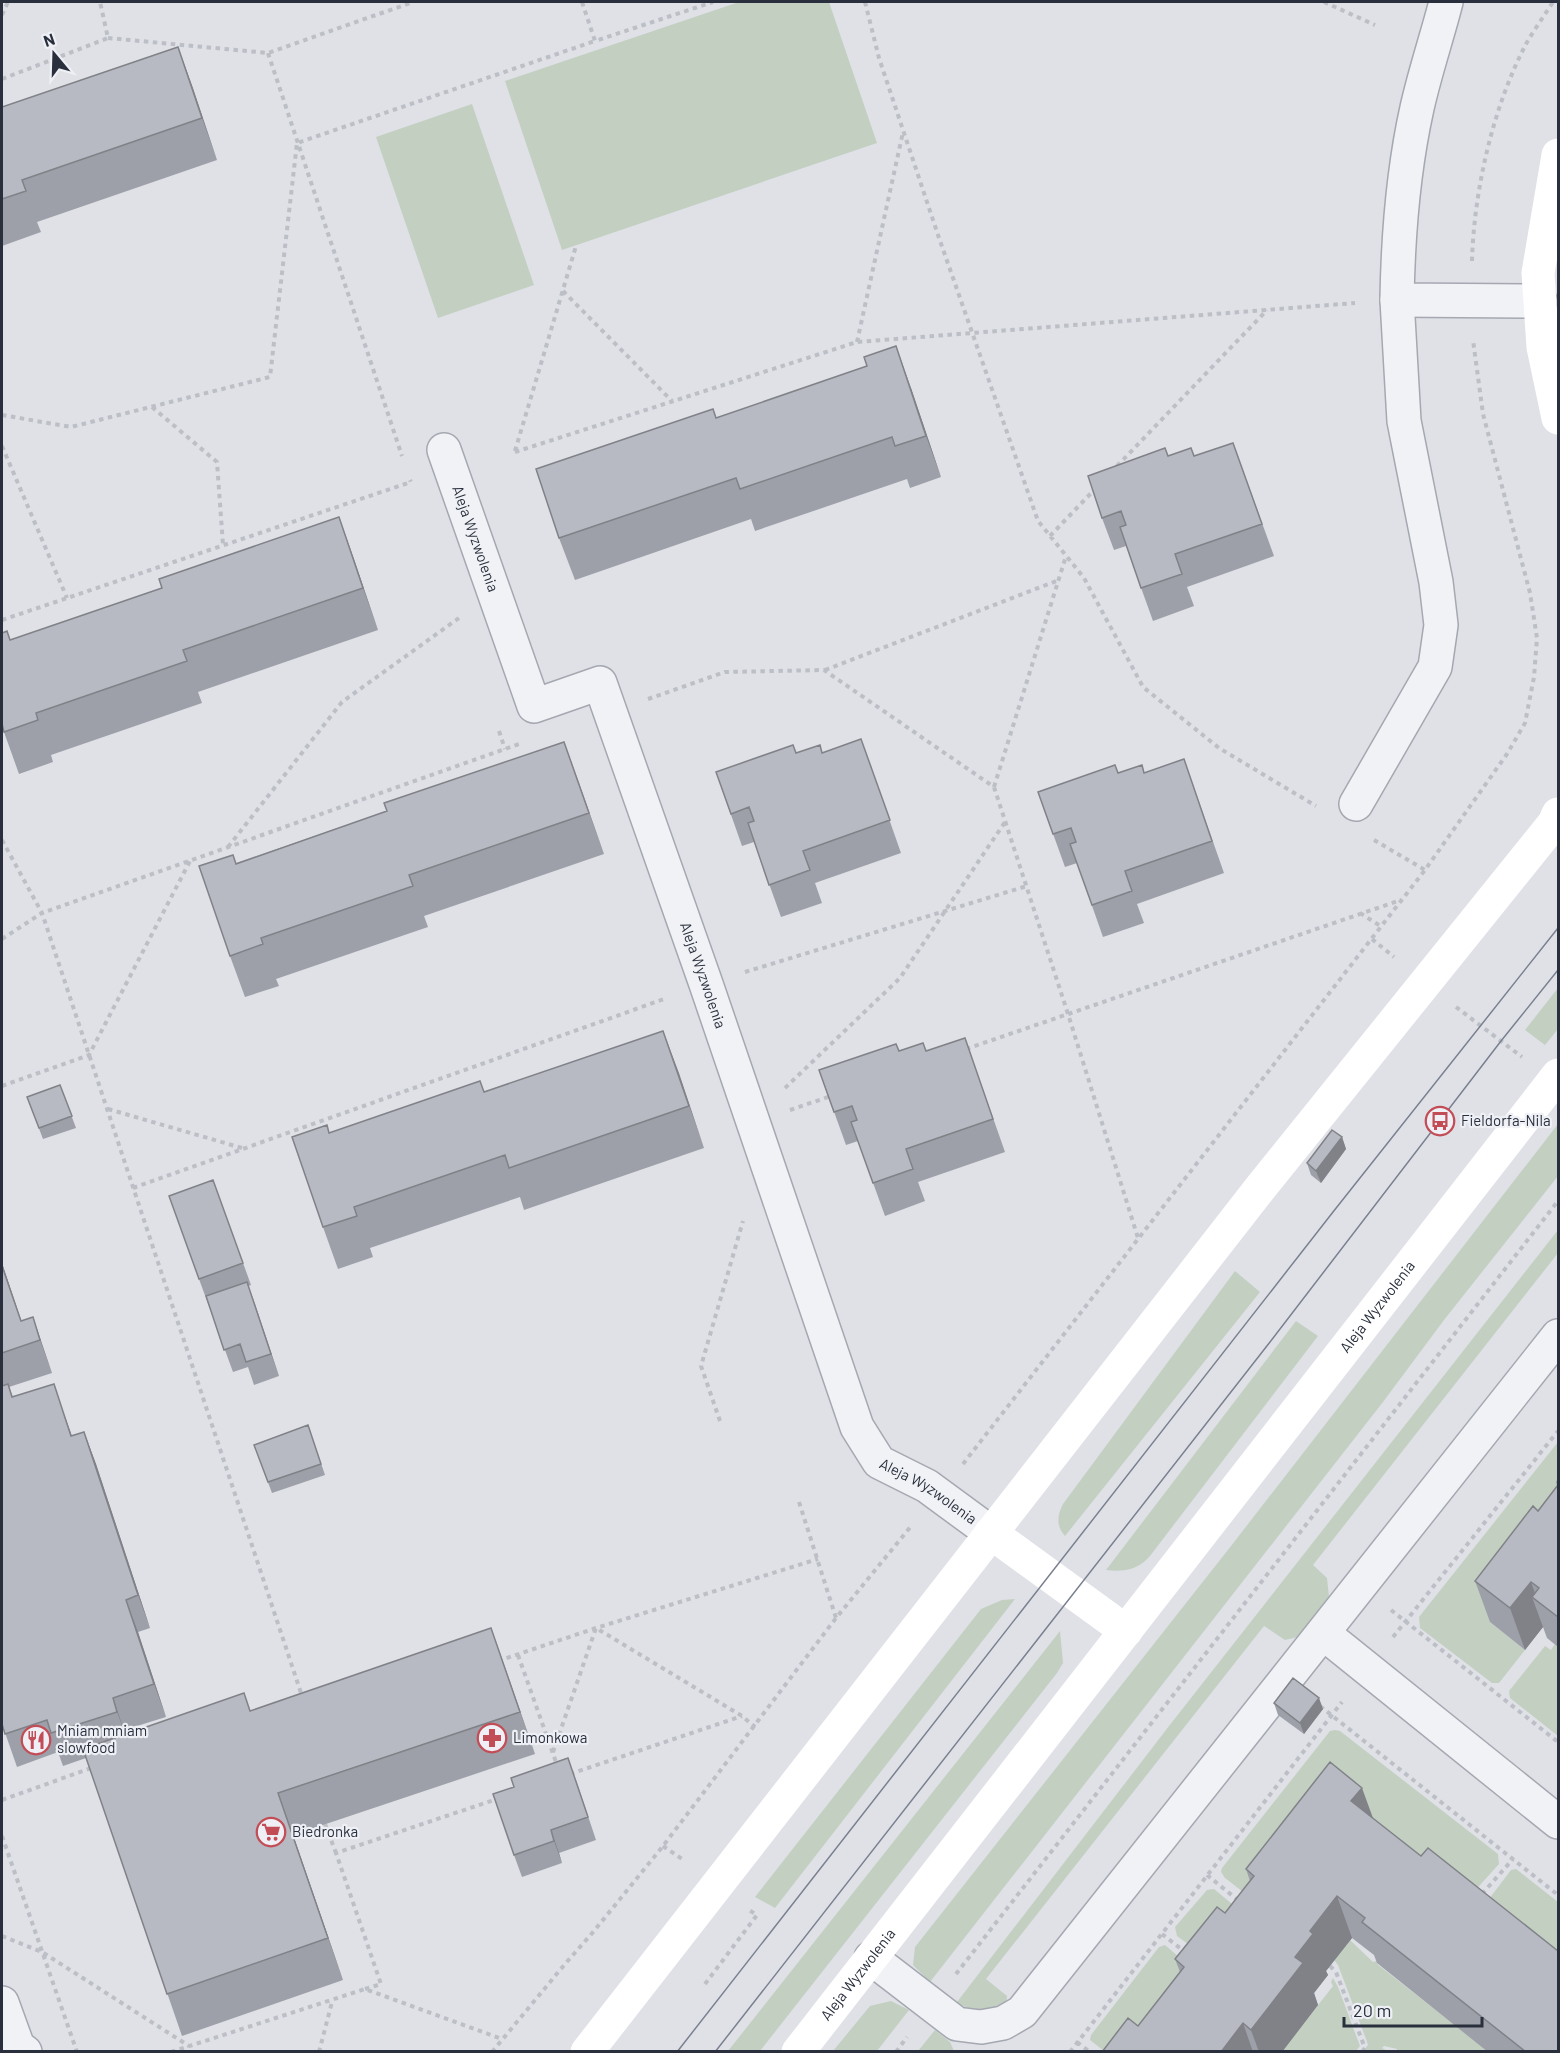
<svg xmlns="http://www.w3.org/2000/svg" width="1560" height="2053" font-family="Barlow,sans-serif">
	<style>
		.green { fill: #c3d0c1 }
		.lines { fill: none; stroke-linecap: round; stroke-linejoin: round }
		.pedestrian-casing { stroke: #a5a8b1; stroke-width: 36 }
		.minor-casing { stroke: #a5a8b1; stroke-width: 36 }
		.path { stroke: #bdbfc6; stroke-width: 4; stroke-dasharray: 4.5 4.5; stroke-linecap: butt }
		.pedestrian { stroke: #f1f2f6; stroke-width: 33 }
		.minor { stroke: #f1f2f6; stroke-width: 33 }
		.secondary { stroke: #fff; stroke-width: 33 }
		.tram { stroke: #7a808f; stroke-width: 1.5 }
		.wall { fill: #9da0a8 }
		.shaded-wall { fill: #808288 }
		.building { fill: #b7bac3; stroke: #808288; stroke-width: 1.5 }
		.labels { text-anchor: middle; stroke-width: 4.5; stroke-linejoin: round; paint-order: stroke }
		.street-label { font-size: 15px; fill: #292f3d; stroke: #eef0f5 }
		.poi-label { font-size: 15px; fill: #292f3d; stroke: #eef0f5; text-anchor: start }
	</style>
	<rect width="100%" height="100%" fill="#dfe1e7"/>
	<!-- green -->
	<path class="green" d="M739 2H829L877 143 562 250 505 81Z
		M472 104 534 285 438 318 376 137Z
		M1558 988V1029L1545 1045 1525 1030Z
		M1558 1124V1176L1444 1320 1383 1402 930 1982 913 1965 915 1947 1231 1546Z
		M1558 1230V1253L1313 1565 1327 1578 1329 1597 1298 1637 1285 1640 1264 1626 986 1979 1007 1996 1006 2009C990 2015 971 2012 957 2002L1169 1726Z
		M1235 1271 1260 1292 1065 1536C1056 1526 1057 1516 1063 1504Z
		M1296 1321 1318 1336 1150 1556C1138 1570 1124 1572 1106 1570Z
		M1558 1442V1546L1490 1622 1525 1650 1499 1683H1492L1420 1628 1419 1617Z
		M1015 1599 775 1908 755 1897 981 1609 1002 1600Z
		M1060 1631 1063 1663 1057 1673 760 2051H728Z
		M1555 1644 1558 1647V1736L1510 1698 1509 1691 1545 1646 1551 1650Z
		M1335 1730 1340 1731 1498 1854 1499 1864 1462 1905 1247 1895 1225 1878 1221 1872 1222 1868 1330 1731Z
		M1516 1869 1558 1902V1981L1476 1916 1511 1870Z
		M1214 1889 1261 1928 1218 1966 1177 1936 1175 1927 1207 1890Z
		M1350 1940 1373 1962 1380 1960 1377 1964 1488 2051H1397V2049L1384 2046 1382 2048 1388 2051H1363L1368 2045 1366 2039 1338 1965 1334 1960Z
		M1165 1945 1207 1981 1104 2051 1090 2040 1091 2035 1159 1947Z
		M1333 1978 1338 1987 1360 2046 1356 2051H1282L1333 1986 1331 1982Z
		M891 2001 909 2010 877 2051H833L870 2006Z
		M935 2030 950 2042 954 2051H918Z"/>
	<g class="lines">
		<!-- pedestrian casing -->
		<g class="pedestrian-casing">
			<path id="pedestrian" d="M2 2003 18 2047 25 2052"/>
		</g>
		<!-- minor casing -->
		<g class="minor-casing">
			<g id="minor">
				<path d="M1446 2C1437 37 1425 72 1417 108 1403 171 1398 236 1397 300L1540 301"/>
				<path id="s1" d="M444 450 534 706 600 683 706 984 857 1427 879 1462 927 1486 991 1533"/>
				<path d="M1356 804 1435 667 1441 625 1436 582 1404 421 1397 300"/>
				<path d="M1323 1633 1558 1822"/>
				<path d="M871 1958 957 2024 981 2027 1003 2023 1022 2012 1558 1336"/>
			</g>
		</g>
		<!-- path -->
		<path class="path" d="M582 2 595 41 713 2
			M865 2 879 58 938 235 1038 521 1084 578 1143 687 1219 748 1316 806
			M1324 2 1375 25
			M2 15 8 2
			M108 38 268 53 413 2
			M268 53 402 456
			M2 79 108 38 100 2
			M1472 261C1474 190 1493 107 1526 44 1534 30 1544 16 1553 2
			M563 291 672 401
			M857 342 903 132
			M152 407 217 462 223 545
			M2 415 71 427 270 377 297 143 595 41
			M2 446 67 598
			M515 451 576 246
			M515 452 857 342 1355 303
			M1117 466 1267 310
			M1050 536 1095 489
			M2 620 411 482 410 480
			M825 670 1059 580
			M648 699 725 672 824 670 994 787 1068 1014 1138 1238
			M499 731 505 749
			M994 787 1066 556
			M2 840 42 913 302 1696
			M1374 840 1425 870
			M228 847 342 702 459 618
			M1360 913 1382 927
			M2 939 42 913 519 744
			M1372 939 1394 957
			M745 972 1027 886
			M1456 1007 1522 1057
			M966 1049 1401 900
			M2 1086 89 1055 190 861
			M785 1088 900 978 1005 822
			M108 1109 242 1148
			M790 1110 831 1096
			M133 1188 667 998
			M720 1421 701 1366 743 1221
			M963 1464 1425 870 1507 754 1525 723 1534 677 1537 638 1530 593 1483 414 1473 340
			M799 1502 836 1618
			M1391 1610 1558 1742
			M1393 1637 1558 1431
			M518 1655 557 1765
			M498 1661 596 1628 818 1559
			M1320 1706 1558 1895
			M553 1752 596 1628 742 1716 755 1727
			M570 1774 742 1716
			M2 1800 94 1767
			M325 1824 336 1853
			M2 1836 77 2052
			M663 1846 685 1861
			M1207 1875 1239 1901
			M1482 1894 1513 1859
			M1162 1934 1185 1952
			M2 1936 42 1952 189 2046
			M1330 1966 1336 1972 1365 2048 1362 2052
			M956 1974 1558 1201
			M705 1984 757 1915 749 1910
			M365 1989 381 1984 336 1853 497 1799
			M1077 2042 1090 2052
			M171 2052 365 1989 502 2039
			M319 2052 332 2002
			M492 2052 565 1964 594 1931 663 1846 836 1618 912 1525
			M896 2052 907 2037
			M1070 2052 1342 1702"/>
		<!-- pedestrian -->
		<use href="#pedestrian" class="pedestrian"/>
		<!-- minor -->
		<use href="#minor" class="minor"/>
		<!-- secondary -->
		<g class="secondary">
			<path d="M1558 155 1538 273 1543 347 1558 418"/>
			<path d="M991 1533 1126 1631"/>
			<path d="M587 2052 1261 1187 1554 823 1558 814"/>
			<path id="s2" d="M798 2052 1558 1075"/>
		</g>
		<!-- tram -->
		<path class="tram" d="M677 2052 1333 1212 1558 928
			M715 2052 1270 1342 1501 1041 1558 970"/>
	</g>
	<!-- wall -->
	<path class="wall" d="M178 47 217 160 37 222 41 232 2 246V107Z
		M911 388 941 477 910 488 907 479 755 531 751 519 575 580 559 538 716 418Z
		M1233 443 1274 556 1187 587 1194 606 1153 621 1126 546 1114 550 1102 518 1168 456H1194Z
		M339 517 378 630 198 692 202 703 51 755 53 762 19 774 4 732 11 640 162 588Z
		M861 739 901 853 815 883 822 903 781 917 754 842 742 846 716 772 796 753H822Z
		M564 742 604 854 424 916 428 927 276 979 279 986 245 997 230 956 236 863 387 811Z
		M1184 759 1224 873 1137 904 1144 923 1103 937 1077 863 1065 867 1038 792 1118 773H1145Z
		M663 1031 704 1148 524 1210 520 1197 370 1248 373 1257 338 1269 323 1227 330 1133 484 1092Z
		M965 1038 1005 1152 918 1182 925 1201 885 1216 858 1141 846 1145 819 1070 899 1051H926Z
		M60 1085 76 1128 43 1139 27 1097Z
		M1342 1137 1346 1149 1321 1183 1311 1175 1307 1163Z
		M213 1180 251 1285 248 1286 279 1376 254 1385 248 1367 233 1372 199 1279Z
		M2 1263 21 1321 33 1317 52 1373 9 1387 13 1397 65 1417 72 1436 84 1432 96 1464 150 1628 138 1632 166 1717 124 1730 126 1734 250 1711 491 1628 535 1754 293 1835 343 1980 182 2036 86 1758 63 1766 58 1752 17 1767 2 1724Z
		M308 1425 325 1475 272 1493 254 1445Z
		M1558 1478V1647L1547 1638 1543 1627 1525 1650 1490 1622 1475 1581 1538 1511 1557 1486 1556 1482Z
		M1274 1703 1323 1709 1304 1734 1278 1715Z
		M576 1780 596 1840 559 1853 562 1863 522 1877 514 1855Z
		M1373 1818 1558 2052H1488L1377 1963 1374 1955 1352 1938 1326 1971 1328 1975 1314 1993 1318 2005 1282 2052H1102L1138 2026 1180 1972 1175 1959 1225 1913 1250 1881 1246 1869Z"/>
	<!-- shaded-wall -->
	<path class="shaded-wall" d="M178 47 193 88 217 160 202 118Z
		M896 346 911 388 941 477 926 436Z
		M339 517 354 559 378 630 363 588Z
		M564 742 579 783 604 854 589 813Z
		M663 1031 679 1073 704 1148 689 1106Z
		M1342 1137 1346 1149 1321 1183 1316 1171Z
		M2 1263 29 1344 2 1266Z
		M247 1282 255 1304 279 1376 271 1354Z
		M33 1317 44 1350 52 1373 40 1340Z
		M54 1384 65 1417 83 1468 71 1436Z
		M84 1432 96 1464 150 1628 138 1595Z
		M1531 1582 1538 1601 1532 1597 1543 1627 1525 1650 1510 1608Z
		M126 1600 138 1632 166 1717 154 1684Z
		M491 1628 506 1670 535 1754 520 1712Z
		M113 1698 124 1730 129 1744 117 1712Z
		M1319 1698 1323 1709 1304 1734 1300 1723Z
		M1362 1788 1377 1829 1351 1801Z
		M278 1793 293 1835 343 1980 328 1938Z
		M551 1830 559 1853 562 1863 554 1841Z
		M1337 1896 1352 1938 1326 1971 1328 1975 1314 1993 1318 2005 1282 2052H1259L1251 2030 1310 1931Z
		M1243 2023 1253 2052H1221Z"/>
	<!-- building -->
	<path class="building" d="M178 47 202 118 22 180 26 191 2 199V107Z
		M896 346 926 436 895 446 892 437 740 489 736 478 559 538 536 469 713 409 716 418 867 366 864 357Z
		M1233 443 1262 524 1175 554 1182 574 1141 588 1120 527 1126 525 1121 511 1102 518 1088 476 1165 448 1168 456 1191 448 1194 456Z
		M339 517 363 588 183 650 187 661 36 713 38 720 4 732 2 724V633L7 631 10 640 162 588 159 579Z
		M861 739 890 820 803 851 810 870 769 885 748 823 754 821 749 807 731 814 716 772 793 745 796 753 820 745 822 753Z
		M564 742 589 813 409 875 413 886 261 938 263 944 230 956 199 866 233 855 236 864 387 811 384 803Z
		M1184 759 1212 841 1125 871 1132 891 1092 905 1070 844 1076 842 1071 828 1053 834 1038 792 1115 765 1118 773 1142 765 1144 773Z
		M663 1031 689 1106 509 1168 505 1155 354 1207 357 1216 323 1227 292 1137 327 1125 329 1133 480 1081 484 1092Z
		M965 1038 993 1119 906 1149 913 1169 873 1183 851 1122 857 1120 852 1106 834 1112 819 1070 896 1044 899 1051 923 1043 926 1051Z
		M60 1085 72 1116 39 1128 27 1097Z
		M1332 1130 1342 1137 1316 1171 1307 1163Z
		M213 1180 243 1263 199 1279 169 1196Z
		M2 1266 21 1321 33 1317 40 1340 2 1353Z
		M247 1282 271 1354 246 1362 240 1344 224 1350 206 1296Z
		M8 1384 12 1397 54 1384 71 1436 84 1432 138 1595 126 1600 154 1684 113 1698 117 1712 51 1733 47 1720 5 1734 2 1724V1386Z
		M308 1425 321 1464 268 1482 254 1445Z
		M1558 1485V1617L1532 1597 1539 1588 1531 1582 1510 1608 1475 1581 1533 1506 1538 1511Z
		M491 1628 520 1712 278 1793 328 1938 167 1994 83 1749 244 1693 250 1711Z
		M1293 1678 1319 1698 1300 1723 1274 1703Z
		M568 1758 588 1817 551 1830 554 1841 514 1855 493 1794 514 1787 511 1778Z
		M1330 1762 1362 1788 1351 1801 1421 1856 1428 1848 1558 1951V2052H1526L1362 1922 1365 1918 1337 1896 1310 1931 1313 1934 1295 1957 1303 1963 1251 2030 1243 2023 1221 2052H1102L1128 2018 1138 2026 1184 1967 1175 1959 1217 1907 1225 1913 1246 1886 1254 1876 1246 1869Z"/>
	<!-- icons -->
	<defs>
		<g id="bus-ring" transform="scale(1.5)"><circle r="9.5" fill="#eef0f5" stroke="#c34d56" stroke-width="1.5"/><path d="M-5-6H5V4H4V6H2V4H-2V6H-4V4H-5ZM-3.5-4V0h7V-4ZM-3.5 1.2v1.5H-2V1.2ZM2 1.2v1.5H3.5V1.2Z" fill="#c34d56"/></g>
		<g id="pharmacy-ring" transform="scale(1.5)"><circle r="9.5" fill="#eef0f5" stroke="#c34d56" stroke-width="1.5"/><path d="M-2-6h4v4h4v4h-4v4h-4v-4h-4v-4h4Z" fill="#c34d56"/></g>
		<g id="restaurant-ring" transform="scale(1.5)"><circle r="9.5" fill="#eef0f5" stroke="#c34d56" stroke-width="1.5"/><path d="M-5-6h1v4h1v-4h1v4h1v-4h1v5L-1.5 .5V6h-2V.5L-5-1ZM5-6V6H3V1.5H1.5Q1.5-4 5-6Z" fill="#c34d56"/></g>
		<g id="supermarket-ring" transform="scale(1.5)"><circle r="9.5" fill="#eef0f5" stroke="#c34d56" stroke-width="1.5"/><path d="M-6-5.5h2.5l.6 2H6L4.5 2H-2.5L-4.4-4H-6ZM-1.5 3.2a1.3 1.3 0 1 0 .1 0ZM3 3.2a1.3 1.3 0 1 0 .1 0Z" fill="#c34d56"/></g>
	</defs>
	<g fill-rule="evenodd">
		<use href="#bus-ring" x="1440" y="1121"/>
		<use href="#pharmacy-ring" x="492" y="1738"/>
		<use href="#restaurant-ring" x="36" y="1740"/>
		<use href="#supermarket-ring" x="271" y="1832"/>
	</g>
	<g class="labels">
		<!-- street labels -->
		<g class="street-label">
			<text dy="5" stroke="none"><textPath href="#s1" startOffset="94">Aleja Wyzwolenia</textPath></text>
			<text dy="5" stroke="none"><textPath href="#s1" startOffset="651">Aleja Wyzwolenia</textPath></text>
			<text dy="5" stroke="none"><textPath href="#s2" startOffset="944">Aleja Wyzwolenia</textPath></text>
			<text dy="5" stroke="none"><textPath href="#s1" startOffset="1227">Aleja Wyzwolenia</textPath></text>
			<text dy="5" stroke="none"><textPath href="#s2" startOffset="98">Aleja Wyzwolenia</textPath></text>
		</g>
		<!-- poi labels -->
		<g class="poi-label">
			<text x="1461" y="1126">Fieldorfa-Nila</text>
			<text x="57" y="1736">Mniam mniam<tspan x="57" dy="17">slowfood</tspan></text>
			<text x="513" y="1743">Limonkowa</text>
			<text x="292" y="1837">Biedronka</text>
		</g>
	</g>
	<!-- border -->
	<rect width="1560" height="2053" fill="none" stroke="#292f3d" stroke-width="6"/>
	<!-- north arrow -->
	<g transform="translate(54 54) rotate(341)" stroke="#eef0f5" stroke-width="4.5" paint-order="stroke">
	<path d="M0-4.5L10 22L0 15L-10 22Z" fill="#292f3d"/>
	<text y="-9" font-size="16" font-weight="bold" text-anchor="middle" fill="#292f3d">N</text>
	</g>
	<!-- scale -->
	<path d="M1344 2017v9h138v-9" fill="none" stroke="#292f3d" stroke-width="3"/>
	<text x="1353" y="2017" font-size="18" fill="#292f3d" stroke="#eef0f5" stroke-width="4.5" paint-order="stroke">20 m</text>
</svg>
